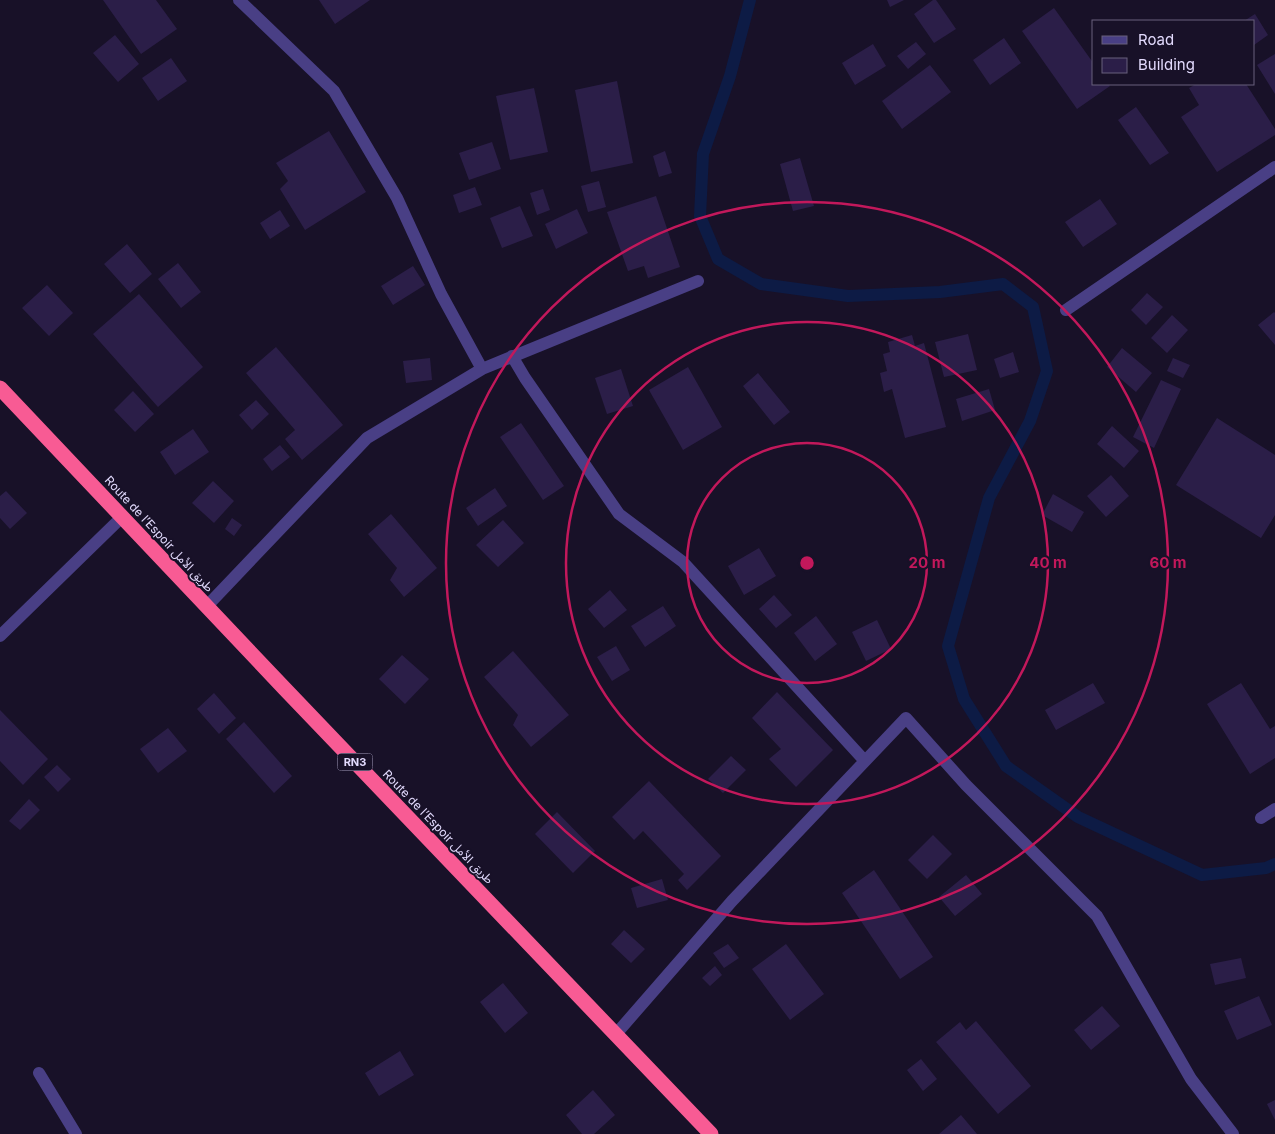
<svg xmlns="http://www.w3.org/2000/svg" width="1275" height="1134" font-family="Inter,'Noto Sans Arabic',sans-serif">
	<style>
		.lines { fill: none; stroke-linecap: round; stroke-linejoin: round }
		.stream { stroke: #0d1b45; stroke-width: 12 }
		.building { fill: #2b1e48 }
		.minor { stroke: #493f85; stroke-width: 12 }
		.highway { stroke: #f85b94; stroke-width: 15 }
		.ring { fill: none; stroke: #c2185b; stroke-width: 2.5 }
		.labels { text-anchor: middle; stroke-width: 4; stroke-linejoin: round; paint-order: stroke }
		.shield { fill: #181128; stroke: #a59ebd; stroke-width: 1 }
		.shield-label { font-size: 11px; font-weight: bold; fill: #e2dafd }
		.street-label { font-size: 12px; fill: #e2dafd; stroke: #181128 }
		.centre { fill: #c2185b; stroke: #181128; stroke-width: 2.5 }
		.ring-label { font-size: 15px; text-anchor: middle; font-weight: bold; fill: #c2185b; stroke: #181128; stroke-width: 4; stroke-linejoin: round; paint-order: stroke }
	</style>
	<rect width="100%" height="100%" fill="#181128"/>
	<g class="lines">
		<!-- stream -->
		<path class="stream" d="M750 0 730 76 703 154 700 216 718 259 761 284 848 296 940 292 1003 284 1033 307 1047 371 1030 421 989 498 948 646 964 699 1006 766 1078 817 1202 875 1266 868 1275 864"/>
	</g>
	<!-- building -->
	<path class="building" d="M103 0H156L177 29 141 54Z
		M319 0H370L335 24Z
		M887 0H904L890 7Z
		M933 0H936L956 29 934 43 914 14Z
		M1054 8 1094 64V84H1108L1110 86 1077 109 1022 31Z
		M1255 14 1268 35 1254 45V21H1244Z
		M115 35 139 64 118 82 93 53Z
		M1004 38 1021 63 990 85 973 60Z
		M916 42 926 54 908 69 897 56Z
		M873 44 886 66 855 85 842 63Z
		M1275 54V94L1257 65Z
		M171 58 187 81 158 101 142 78Z
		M930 65 951 92 902 129 882 101Z
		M617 81 633 163 591 172 575 90Z
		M1196 84H1246L1275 129V135L1217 172 1181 117 1199 105 1189 88Z
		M534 88 548 152 510 160 496 96Z
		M1136 107 1169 153 1150 165 1118 120Z
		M329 131 366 192 305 230 280 189 288 181 276 163Z
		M492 142 501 169 469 180 459 153Z
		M665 151 672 173 659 177 653 156Z
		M800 158 814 206 793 211 780 164Z
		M599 181 606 207 588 212 581 186Z
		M475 187 482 205 459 213 453 195Z
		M543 189 550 210 537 215 530 193Z
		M656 196 680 267 648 278 644 266 628 271 607 212Z
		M1100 199 1117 224 1083 247 1065 222Z
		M520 206 533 236 502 248 490 218Z
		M577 209 588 233 556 249 545 224Z
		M280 210 290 226 270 239 260 223Z
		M127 244 152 274 130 293 104 264Z
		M178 263 201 292 181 308 158 279Z
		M413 266 425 285 393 305 381 286Z
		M47 285 73 313 49 336 22 308Z
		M1147 293 1163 307 1146 325 1131 310Z
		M139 294 203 367 158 407 93 334Z
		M1274 312 1275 313V345L1258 325Z
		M1172 315 1188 330 1167 353 1151 338Z
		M968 334 977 370 944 377 935 342Z
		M912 335 915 346 924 343 946 427 905 438 892 389 884 392 880 373 887 371 883 354 890 352 888 342Z
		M276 347 343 425 302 460 285 439 295 430 246 373Z
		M1122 348 1152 373 1136 392 1107 367Z
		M1013 352 1019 372 1000 378 994 359Z
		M430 358 432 380 406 383 403 361Z
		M1173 358 1190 365 1183 378 1167 371Z
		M688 367 722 427 683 450 649 390Z
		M621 369 633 406 607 414 595 378Z
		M758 373 790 412 774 425 743 386Z
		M1161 380 1181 389 1154 448 1133 437Z
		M989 389 995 410 962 421 956 399Z
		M133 391 154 414 135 432 114 410Z
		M256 400 269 414 252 430 239 415Z
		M1217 418 1275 455V515L1261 538 1176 485Z
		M521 423 564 486 543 500 500 437Z
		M1112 426 1139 451 1124 468 1097 444Z
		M193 429 209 452 175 475 160 452Z
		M280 445 290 457 272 471 263 459Z
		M1111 475 1129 496 1106 517 1087 496Z
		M213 481 234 501 214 523 192 503Z
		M495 488 507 506 478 526 466 508Z
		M6 491 27 513 10 529 0 518V496Z
		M1053 494 1084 512 1072 532 1042 515Z
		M391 514 437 568 404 597 390 580 397 568 368 534Z
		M232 518 242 525 234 536 225 529Z
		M503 520 524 543 498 567 476 545Z
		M759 548 776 576 744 595 728 566Z
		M610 590 627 610 604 628 588 609Z
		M774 595 792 615 776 628 759 609Z
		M663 606 676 626 645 647 631 626Z
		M816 616 837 644 815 661 794 633Z
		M877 620 891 649 866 661 852 632Z
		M616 646 630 670 612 681 597 657Z
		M513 651 569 715 531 747 513 725 518 715 484 677Z
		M402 655 429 679 405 704 379 679Z
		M1093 683 1105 703 1056 730 1045 710Z
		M1241 683 1270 729 1275 726V758L1250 774 1207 704Z
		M777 692 833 750 796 787 769 759 781 749 752 718Z
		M214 693 236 718 219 734 197 709Z
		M0 710 48 759 23 785 0 761Z
		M244 722 292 776 274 793 226 739Z
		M168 728 187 751 158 773 140 749Z
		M731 756 746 770 723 793 708 779Z
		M57 765 71 779 58 792 44 777Z
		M649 781 721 856 687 890 678 880 684 874 643 831 634 840 612 817Z
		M29 799 40 810 20 830 9 821Z
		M557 812 595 851 573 873 535 834Z
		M933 835 952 854 927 879 908 860Z
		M874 870 933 957 900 979 842 893Z
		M966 875 982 894 955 916 939 897Z
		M662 879 668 900 637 908 631 888Z
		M624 930 645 949 631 963 611 944Z
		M728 944 739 958 724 968 713 953Z
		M786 944 824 994 790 1020 752 969Z
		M1241 958 1246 978 1215 985 1210 964Z
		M715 966 722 975 710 986 702 978Z
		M503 983 528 1013 505 1033 480 1002Z
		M1259 996 1272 1025 1237 1040 1224 1011Z
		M1102 1006 1120 1026 1091 1050 1074 1030Z
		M976 1021 1031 1086 998 1114 936 1042 960 1022 966 1030Z
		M400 1051 414 1075 379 1096 365 1073Z
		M921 1059 937 1079 923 1091 907 1070Z
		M593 1090 615 1115 594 1134H582L566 1115Z
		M1275 1100V1120L1267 1104Z
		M961 1115 977 1134H939Z"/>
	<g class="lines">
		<!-- minor -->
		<path class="minor" d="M239 0 334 91 397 198 441 294 482 369
			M1066 310 1275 167
			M512 356 525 378 619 514 683 562 864 760
			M207 606 367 438 482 369 698 281
			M0 636 122 517
			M1261 818 1275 809
			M616 1034 732 901 906 718 966 785 1097 916 1191 1079 1233 1134
			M39 1073 76 1134"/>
		<!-- highway -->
		<path class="highway" d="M0 388 284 688 711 1134"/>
	</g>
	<!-- distance rings -->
	<g class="ring">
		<circle cx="807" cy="563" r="120"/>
		<circle cx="807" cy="563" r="241"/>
		<circle cx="807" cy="563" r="361"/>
	</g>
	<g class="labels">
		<!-- shield labels -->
		<rect class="shield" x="337.5" y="753.5" width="35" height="17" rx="4"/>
		<g class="shield-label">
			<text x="355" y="766">RN3</text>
		</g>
		<!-- street labels -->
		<g class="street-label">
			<text transform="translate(159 534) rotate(47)" y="4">Route de l’Espoir طريق الأمل</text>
			<text transform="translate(438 827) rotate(46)" y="4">Route de l’Espoir طريق الأمل</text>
		</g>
	</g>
	<circle cx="807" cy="563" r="8" class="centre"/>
	<g class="ring-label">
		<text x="927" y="568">20 m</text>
		<text x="1048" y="568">40 m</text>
		<text x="1168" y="568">60 m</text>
	</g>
	<!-- legend -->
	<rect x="1092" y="20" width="162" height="65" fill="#181128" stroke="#69617d"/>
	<rect x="1102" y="36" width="25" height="8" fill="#493f85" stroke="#69617d"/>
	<text x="1138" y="45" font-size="15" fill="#e2dafd">Road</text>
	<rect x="1102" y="58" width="25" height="15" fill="#2b1e48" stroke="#69617d"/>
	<text x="1138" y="70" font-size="15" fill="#e2dafd">Building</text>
</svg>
